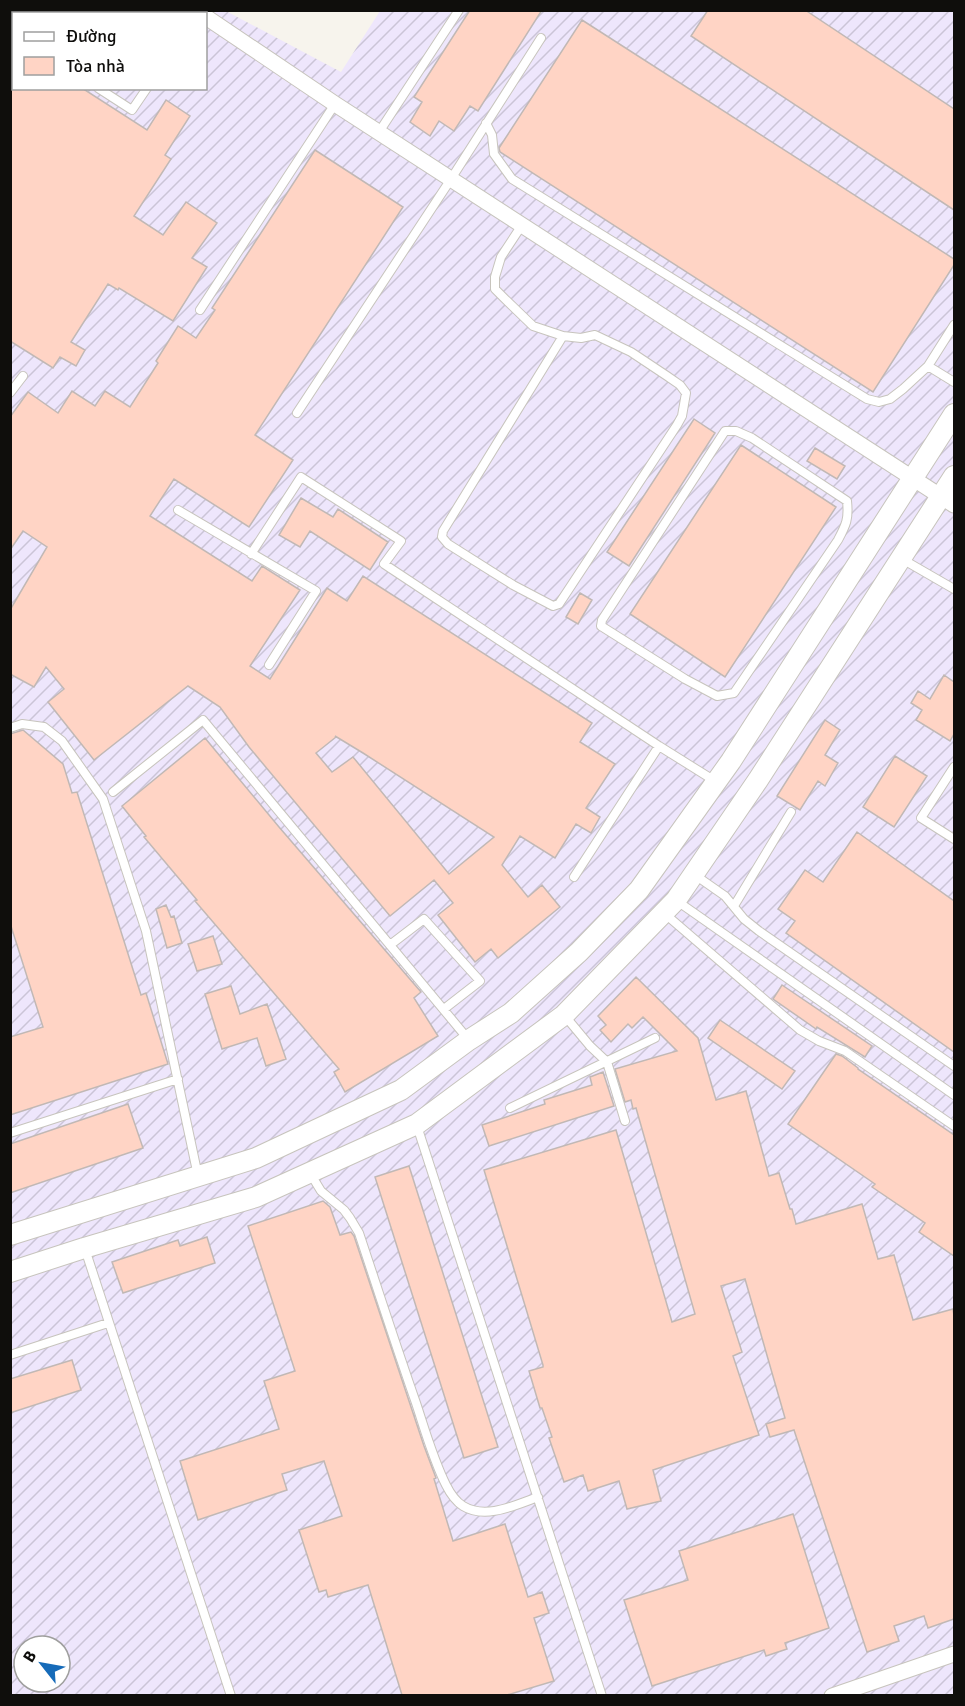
<svg xmlns="http://www.w3.org/2000/svg" width="965" height="1706" font-family="Signika,sans-serif">
	<style>
		.industrial { fill: url(#industrial-furrows); fill-rule: evenodd }
		.building { fill: #ffd4c5; stroke: #c1b8b5; stroke-width: 1.5; fill-rule: evenodd }
		.lines { fill: none; stroke-linecap: round; stroke-linejoin: round }
		.service-casing { stroke: #c7c4bd; stroke-width: 10 }
		.minor-casing { stroke: #c7c4bd; stroke-width: 17 }
		.tertiary-casing { stroke: #c7c4bd; stroke-width: 22 }
		.service { stroke: #fff; stroke-width: 8 }
		.minor { stroke: #fff; stroke-width: 15 }
		.tertiary { stroke: #fff; stroke-width: 20 }
	</style>
	<defs>
		<pattern id="industrial-furrows" width="10" height="10" patternUnits="userSpaceOnUse" patternTransform="scale(1.5)"><rect width="10" height="10" fill="#eee6fc"/><path d="M-1 1l2-2M0 10L10 0M9 11l2-2" fill="none" stroke="#cbc4d7"/></pattern>
	</defs>
	<rect width="100%" height="100%" fill="#f7f4ed"/>
	<!-- industrial -->
	<path class="industrial" d="M11 11H226L341 72 380 11H954V1695L11 1696ZM14 14H206V88H14ZM24 1646H60V1682H24Z"/>
	<!-- building -->
	<path class="building" d="M470 10H542L478 111 470 106 454 131 439 121 430 136 410 122 422 102 414 97Z
		M708 10H805L954 109V210L691 36Z
		M582 20 954 259V265L873 392 500 152 499 148Z
		M10 88H82L147 130 166 100 190 116 165 155 171 159 134 216 163 235 186 202 217 223 192 258 207 267 173 321 119 288 118 290 108 284 71 342 85 350 76 366 60 357 53 368 10 341Z
		M315 150 403 207 255 435 293 460 249 527 174 479 150 516 252 581 262 566 300 590 250 666 270 679 327 588 347 601 363 576 592 723 580 742 615 764 586 808 600 817 591 833 576 824 555 858 520 836 502 865 528 897 542 885 560 907 498 958 491 949 475 962 438 915 453 903 434 880 390 916 249 747 220 707 188 686 94 760 48 702 64 689 46 667 34 687 10 674V610L47 547 23 531 10 550V417L28 392 58 413 72 391 95 406 105 391 130 407 158 363 156 361 178 326 196 338 215 310 212 308ZM335 736 363 753 494 837 449 874 353 757 332 772 316 753 336 737Z
		M694 419 715 433 629 566 607 552Z
		M741 445 836 507 725 677 630 614Z
		M815 448 845 466 837 479 807 461Z
		M301 498 333 517 338 509 388 542 370 570 310 531 300 547 279 535Z
		M580 593 592 600 578 624 566 617Z
		M944 675 954 682V734L950 741 916 720 922 710 911 703 918 691 930 699Z
		M825 720 840 730 825 755 838 763 825 786 818 781 800 810 777 796Z
		M23 730 63 764 72 793 77 792 141 995 146 993 168 1064 10 1115V1037L43 1027 10 923V734Z
		M205 738 279 827 421 992 414 998 438 1036 345 1092 334 1072 339 1069 195 901 197 900 144 837 146 836 122 806Z
		M895 756 927 776 894 827 863 807Z
		M857 832 954 901V1052L786 933 795 921 778 909 805 870 823 882Z
		M166 905 171 917 174 916 182 943 167 948 156 909Z
		M213 936 222 964 197 971 188 944Z
		M636 977 698 1038 716 1100 746 1091 769 1176 779 1173 790 1209H792L796 1224 862 1204 878 1259 894 1255 913 1320 953 1309 954 1316V1619L928 1628 924 1616 894 1626 899 1641 867 1652 794 1430 770 1437 766 1424 785 1418 745 1279 721 1286 742 1352 733 1356 759 1435 653 1470 661 1501 627 1509 619 1481 588 1491 583 1475 564 1482 549 1438 552 1437 542 1408H540L529 1371 543 1367V1365L484 1170 616 1130 672 1322 695 1314 636 1108 633 1109 631 1100 625 1102 615 1069 677 1051 643 1017 632 1028 628 1024 611 1042 600 1030 606 1025 598 1016Z
		M782 985 872 1046 865 1057 817 1027 816 1029 773 999Z
		M231 986 240 1014 267 1004 286 1059 266 1066 257 1038 222 1049 205 994Z
		M720 1020 795 1071 782 1089 708 1038Z
		M836 1054 842 1056 858 1068V1069L954 1135V1256L919 1232 925 1223 872 1187 875 1184 788 1124Z
		M603 1072 614 1106 489 1146 482 1125 545 1104 544 1100 592 1085 590 1077Z
		M128 1104 143 1148 10 1193V1144Z
		M409 1166 498 1447 464 1458 375 1177Z
		M323 1201 330 1207 340 1235 351 1232 354 1236 424 1446 436 1478 434 1479 453 1541 505 1524 528 1597 542 1592 549 1613 534 1618 554 1681 507 1695H402L368 1585 328 1597 326 1590 319 1592 299 1530 342 1516 324 1461 282 1474 287 1490 198 1520 180 1461 279 1429 264 1381 295 1371 248 1226Z
		M207 1237 215 1263 123 1293 112 1262 178 1240 180 1246Z
		M72 1360 81 1390 10 1413V1379Z
		M793 1514 829 1628 785 1643 787 1649 766 1656 764 1650 652 1686 624 1600 688 1580 679 1551Z"/>
	<g class="lines">
		<!-- service casing -->
		<g class="service-casing">
			<path id="service" d="M198 14 199 13
				M10 32 14 34
				M98 88 132 110 147 88
				M486 123 492 135 494 154 512 179 867 399 879 402 890 399 903 389 928 366 954 325
				M379 132 459 10
				M522 225 501 257 495 277V289L505 299 533 326 563 336 581 338 595 335 631 352 667 376 680 385 686 393 682 416 677 425 559 604 553 606 513 585 448 544 442 537 443 531 563 336
				M200 310 335 104
				M928 366 954 382
				M10 393 23 376
				M297 413 451 179 541 38
				M725 431H736L752 438 847 501C849 519 846 525 838 540L734 693 717 696 685 679 601 626 602 620Z
				M178 510 316 591 269 665
				M251 554 301 477 401 541 384 564 659 746 715 781
				M902 559 954 589
				M10 728 22 724 44 727 62 741 103 799 146 931 198 1176
				M954 767 921 818 954 839
				M113 792 203 720 468 1039
				M695 875 725 896 744 919 759 931 954 1066
				M574 877 659 746
				M677 901 954 1095
				M734 906 791 812
				M664 913 800 1030 819 1041 845 1051 954 1126
				M390 945 424 919 480 981 444 1009
				M565 1016 590 1046 607 1062 625 1121
				M510 1108 655 1038
				M417 1126 602 1696
				M10 1133 178 1079
				M310 1173 321 1191 344 1210 350 1218 359 1233C378 1290 396 1346 416 1403 425 1430 433 1459 446 1485 450 1493 455 1501 463 1506 486 1520 515 1505 538 1497
				M85 1249 231 1696
				M10 1355 108 1323"/>
		</g>
		<!-- minor casing -->
		<g class="minor-casing">
			<path id="minor" d="M206 17 335 104 954 505
				M832 1696 954 1654"/>
		</g>
		<!-- tertiary casing -->
		<g class="tertiary-casing">
			<path id="tertiary" d="M10 1235 256 1158 401 1090 469 1040 511 1013 579 952 639 890 731 761 954 414
				M10 1272 84 1248 256 1197 417 1124 564 1015 676 900 758 780 954 476"/>
		</g>
		<!-- service -->
		<use href="#service" class="service"/>
		<!-- minor -->
		<use href="#minor" class="minor"/>
		<!-- tertiary -->
		<use href="#tertiary" class="tertiary"/>
	</g>
	<!-- border -->
	<rect width="965" height="1706" fill="none" stroke="#0f0e0c" stroke-width="24"/>
	<!-- legend -->
	<rect x="12" y="12" width="195" height="78" fill="#ffffff" stroke="#9f9f9e" stroke-width="1.5"/>
	<rect x="24" y="32" width="30" height="9" fill="#ffffff" stroke="#9f9f9e" stroke-width="1.5"/>
	<text x="66" y="42" font-size="18" fill="#0f0e0c">Đường</text>
	<rect x="24" y="57" width="30" height="18" fill="#ffd4c5" stroke="#9f9f9e" stroke-width="1.5"/>
	<text x="66" y="72" font-size="18" fill="#0f0e0c">Tòa nhà</text>
	<!-- north arrow -->
	<g transform="translate(42 1664) rotate(301)"><circle r="28" fill="#ffffff" stroke="#9f9f9e" stroke-width="1.5"/>
	<path d="M0-4.5L10 22L0 15L-10 22Z" fill="#166bb9"/>
	<text y="-9" font-size="16" font-weight="bold" text-anchor="middle" fill="#0f0e0c">B</text>
	</g>
</svg>
